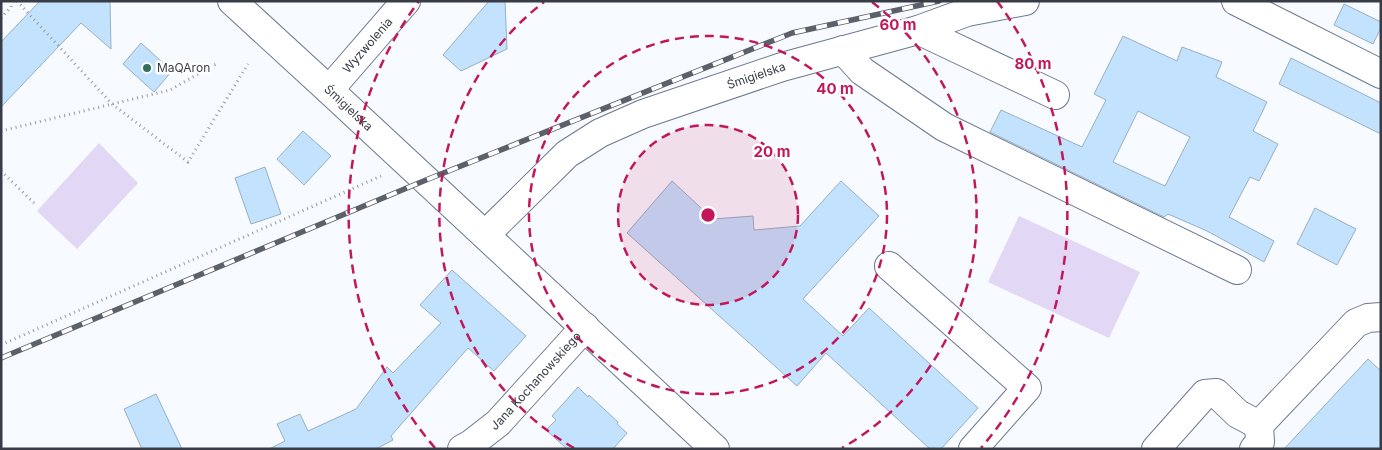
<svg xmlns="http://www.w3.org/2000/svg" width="1382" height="450" font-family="Inter,sans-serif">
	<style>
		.green { fill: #e2d7f5 }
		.building { fill: #c2e2fd; stroke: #99afc2; fill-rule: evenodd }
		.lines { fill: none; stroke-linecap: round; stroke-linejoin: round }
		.minor-casing { stroke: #6e798f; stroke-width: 30 }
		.path { stroke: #9599a1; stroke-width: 3; stroke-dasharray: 1 4; stroke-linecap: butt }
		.minor { stroke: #fff; stroke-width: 28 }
		.rail-casing { stroke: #5b6069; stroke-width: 5.5 }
		.rail { stroke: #fff; stroke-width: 4; stroke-dasharray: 11; stroke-linecap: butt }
		.ring { fill: none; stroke: #c2185b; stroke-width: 2.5; stroke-dasharray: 9 6 }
		.poi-dot { fill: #326f5a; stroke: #fff; stroke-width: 2 }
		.labels { text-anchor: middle; stroke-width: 5; stroke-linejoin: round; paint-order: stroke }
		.street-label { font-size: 12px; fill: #373c46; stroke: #fff }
		.poi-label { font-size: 12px; fill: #373c46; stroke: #fff; text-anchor: start }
		.centre { fill: #c2185b; stroke: #fff; stroke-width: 2.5 }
		.ring-label { font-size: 15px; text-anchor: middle; font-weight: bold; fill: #c2185b; stroke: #fff; stroke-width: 5; stroke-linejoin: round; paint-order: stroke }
	</style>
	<rect width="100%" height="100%" fill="#f7faff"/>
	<!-- green -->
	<path class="green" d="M99 143 138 183 77 249 37 211Z
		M1019 216 1140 272 1109 338 988 282Z"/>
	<!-- building -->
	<path class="building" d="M40 1H110L111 49 81 23 1 107V42Z
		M489 1H505L507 49 461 71 443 55Z
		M1344 4 1381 22V28L1373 44 1334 25Z
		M1123 36 1177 61 1182 47 1222 62 1216 77 1267 102 1253 131 1278 144 1259 181 1250 177 1229 217 1274 241 1264 262 1207 231 1168 214 1164 217 990 132 1001 110 1082 147 1106 100 1094 94ZM1138 111 1190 137 1165 186 1113 162Z
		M141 43 172 71 154 92 123 64Z
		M1291 58 1381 103V134L1279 84Z
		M303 131 331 156 304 185 277 159Z
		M265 167 281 214 251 224 235 178Z
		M672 181 713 219 753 216 754 230 800 226 841 181 879 216 803 299 843 336 869 308 978 408 941 449H930L826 353 797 386 627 233Z
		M1315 208 1356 229 1337 265 1297 244Z
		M452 270 526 336 494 371 468 348 391 436 393 440 376 449H269L285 441 277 424 300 414 308 431 356 409 387 367 393 373 441 323 420 305Z
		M1368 359 1381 371V449H1284Z
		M578 387 588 397 589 395 604 409 618 422 617 424 627 433 613 449H567L546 430 556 420 552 416Z
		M156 394 182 449H142L124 409Z"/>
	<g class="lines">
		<!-- minor casing -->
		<g class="minor-casing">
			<g id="minor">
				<path id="s1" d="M232 1 329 90 715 449"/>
				<path d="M1236 1 1381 74"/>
				<path d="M918 30 967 12 1025 1"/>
				<path d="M843 50 862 71 944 127 1237 270"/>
				<path id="s2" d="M329 90 406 1"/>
				<path id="s3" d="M485 235 567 154 600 133 643 114 782 67 918 30 1055 95"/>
				<path d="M889 266 1027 388 973 449"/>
				<path id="s4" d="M462 449 471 444 498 423 585 327"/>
				<path d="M1156 449 1205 394 1216 393 1238 414 1259 425"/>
				<path d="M1254 449 1260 442 1259 425 1356 323 1368 318 1381 317"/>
			</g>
		</g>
		<!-- path -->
		<path class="path" d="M17 1 112 104 188 162 248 64
			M1 18 11 7 13 1
			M1 131 170 90 216 64
			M1 171 35 204
			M1 345 381 176"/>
		<!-- minor -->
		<use href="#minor" class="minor"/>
		<!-- rail casing -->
		<g class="rail-casing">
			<path id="rail" d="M1 358 426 180 792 33 939 1"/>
		</g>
		<!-- rail -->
		<use href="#rail" class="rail"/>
	</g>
	<!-- distance rings -->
	<circle cx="708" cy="215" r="90" fill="#c2185b" fill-opacity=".12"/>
	<g class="ring">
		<circle cx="708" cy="215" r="90"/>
		<circle cx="708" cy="215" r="179"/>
		<path d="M574 448A269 269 0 0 1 544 2M872 2A269 269 0 0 1 842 448"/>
		<path d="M435 448A359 359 0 0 1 419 1M997 1A359 359 0 0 1 981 448"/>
	</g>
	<!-- markers -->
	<circle class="poi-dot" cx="147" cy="68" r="5"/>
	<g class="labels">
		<!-- street labels -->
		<g class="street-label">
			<text dy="4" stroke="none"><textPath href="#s2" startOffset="59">Wyzwolenia</textPath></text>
			<text dy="4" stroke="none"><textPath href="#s3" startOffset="321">Śmigielska</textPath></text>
			<text dy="4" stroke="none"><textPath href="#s1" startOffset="158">Śmigielska</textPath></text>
			<text dy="4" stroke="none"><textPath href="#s4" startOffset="101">Jana Kochanowskiego</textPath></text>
		</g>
		<!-- poi labels -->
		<g class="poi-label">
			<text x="157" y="72">MaQAron</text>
		</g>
	</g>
	<circle cx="708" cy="215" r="8" class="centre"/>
	<g class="ring-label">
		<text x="898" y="30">60 m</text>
		<text x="1033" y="69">80 m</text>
		<text x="835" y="94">40 m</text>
		<text x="772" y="157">20 m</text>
	</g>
	<!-- border -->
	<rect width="1382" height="450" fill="none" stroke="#373c46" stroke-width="5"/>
</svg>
